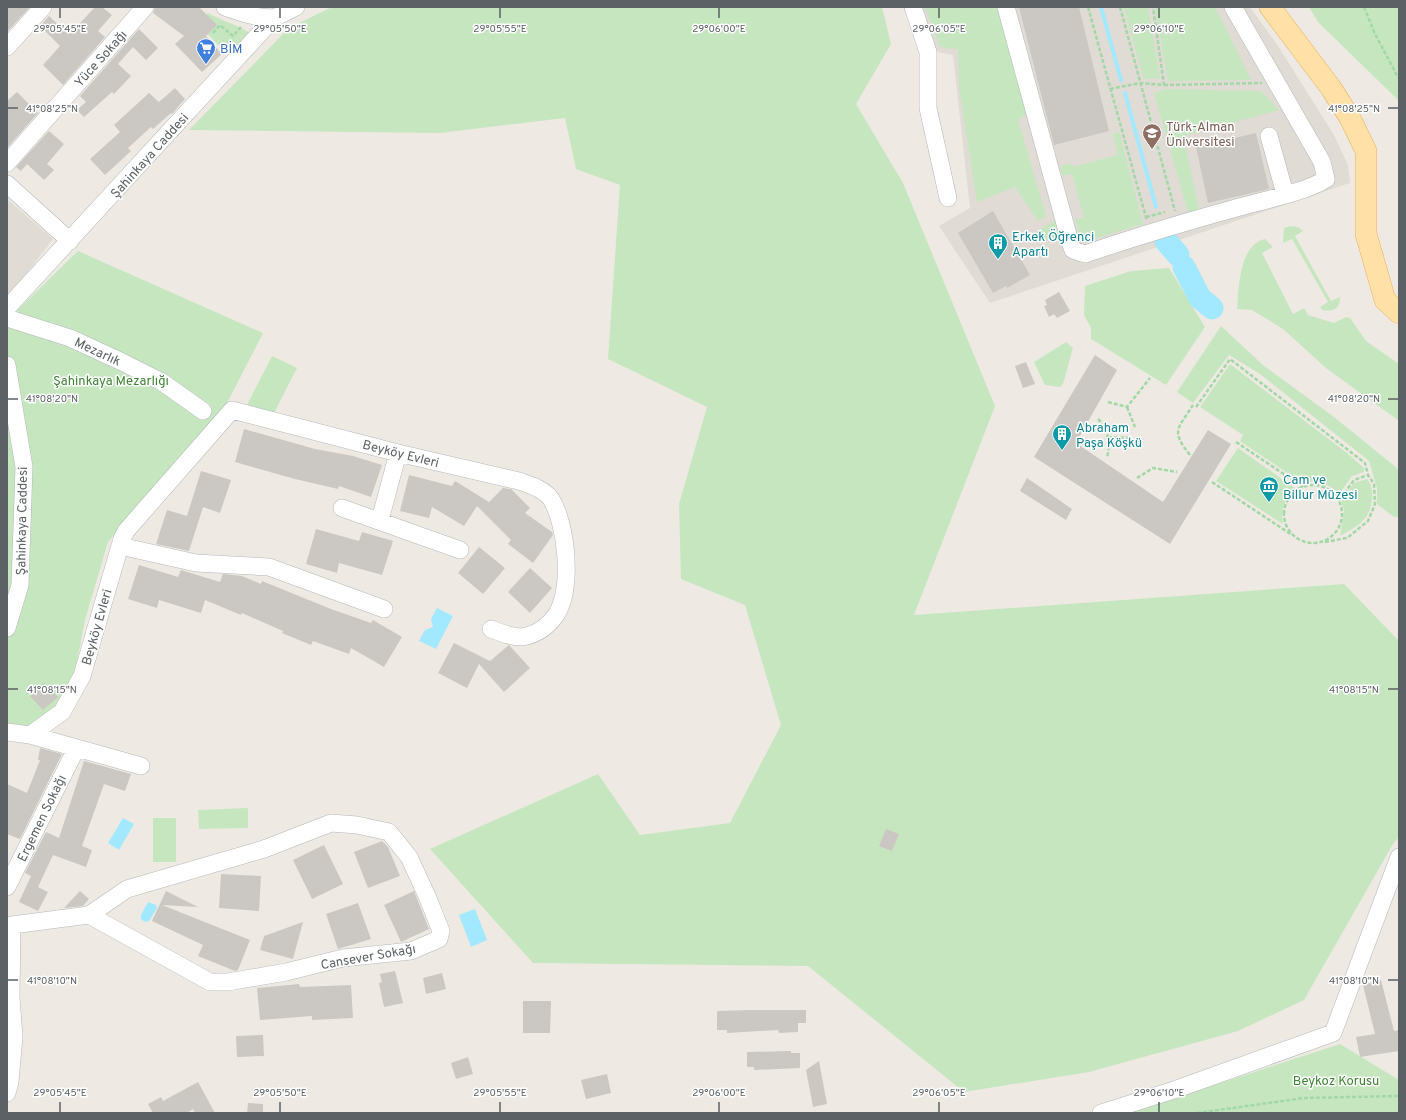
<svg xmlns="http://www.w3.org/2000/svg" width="1406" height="1120" font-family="Overpass,sans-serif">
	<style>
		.education { fill: #e0dbd4 }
		.green { fill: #c6e6bf }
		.water { fill: #a2e8ff }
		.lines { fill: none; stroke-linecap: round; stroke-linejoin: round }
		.stream { stroke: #a2e8ff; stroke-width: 4 }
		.river { stroke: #a2e8ff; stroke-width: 23 }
		.building { fill: #cbc7c2 }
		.minor-casing { stroke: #b4b7ba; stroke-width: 18 }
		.major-casing { stroke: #f2aa58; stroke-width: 22 }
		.path { stroke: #a2d8a6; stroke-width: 2.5; stroke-dasharray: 4 2; stroke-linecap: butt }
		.minor { stroke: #fff; stroke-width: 17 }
		.major { stroke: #ffe0a7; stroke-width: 21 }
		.ticks { fill: none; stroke: #5b6164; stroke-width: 1.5 }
		.labels { text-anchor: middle; stroke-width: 3; stroke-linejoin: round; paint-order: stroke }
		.shop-label { font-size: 13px; fill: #366cbe; stroke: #fff; text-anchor: start }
		.street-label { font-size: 13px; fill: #5b6164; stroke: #fff }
		.education-label { font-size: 13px; fill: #785e54; stroke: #fff; text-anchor: start }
		.culture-label { font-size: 13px; fill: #0d838f; stroke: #fff; text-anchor: start }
		.park-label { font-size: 13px; fill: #3f8334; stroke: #fff }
		.ticks-label { font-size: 10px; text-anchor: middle; fill: #5b6164; stroke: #fff; stroke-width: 3; stroke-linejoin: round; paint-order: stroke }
	</style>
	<rect width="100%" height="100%" fill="#eeeae3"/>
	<!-- education -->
	<path class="education" d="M918 7H1250L1278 46 1334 135 1348 165 1350 183 990 303 939 226 970 208 953 55 932 51Z
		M7 199 53 239 7 299Z"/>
	<!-- green -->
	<path class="green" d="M332 7H882L891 44 856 104 903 183 995 406 914 615 1344 584 1399 641V837L1393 844 1304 1000 1238 1031 1089 1072 964 1092 808 966 533 963 430 849 598 774 640 835 730 823 781 725 745 605 681 579 679 504 707 407 608 359 620 185 576 169 565 118 440 133 189 130 289 28Z
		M925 7H999L1027 113 1018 120 1046 216 1038 221 1015 187 977 202 959 87 958 49 940 47Z
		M1124 7H1148L1160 78 1144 79Z
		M1155 7H1215L1251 80 1168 81Z
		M1309 7H1399V101L1318 22Z
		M208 13C222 21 236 24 250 33L227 54 198 24Z
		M1166 89 1261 91 1279 110 1183 136 1199 209 1188 212 1154 93Z
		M1119 132 1143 224 1083 242 1075 220 1084 217 1072 174 1063 176 1060 166 1071 163 1073 167 1118 155 1113 134Z
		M1054 221 1058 223 1060 232C1057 238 1050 241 1043 240L1038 231Z
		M1290 226 1298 227 1303 231 1295 236 1331 301 1340 297C1340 309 1334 312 1322 310L1320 307 1328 302 1292 239 1283 243 1284 228Z
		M1265 239 1273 247 1262 253 1293 314 1304 308 1308 315 1334 323 1346 317 1350 318 1366 341 1399 364V421L1326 368 1283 329 1252 310 1237 309C1239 287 1239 245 1265 239Z
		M78 251 263 333 222 413 108 542 85 620 74 676 59 709 48 718 22 729 7 726V320Z
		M1169 268 1205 327 1166 385 1091 339V328L1084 315 1085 286 1131 271Z
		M1221 326 1264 366 1334 417 1397 468 1399 473V517H1394L1377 504V488L1369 461 1260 374 1229 355 1193 403 1177 392Z
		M1066 342 1073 348 1063 384 1060 387 1045 385 1034 362Z
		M272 356 297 368 272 417 247 405Z
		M1230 364 1347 453 1364 468V472L1352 476 1339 494C1329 484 1316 479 1302 483L1240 441 1243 435 1200 407Z
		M1238 448 1296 489C1285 498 1280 510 1283 524L1216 481Z
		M1367 479C1375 488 1373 507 1366 517 1360 525 1349 531 1340 536L1344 510 1341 502 1354 483Z
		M248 808V828L199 829 198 810Z
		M153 818H176V862H153Z
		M1340 1044 1399 1080V1113H1128Z"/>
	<!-- water -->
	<path class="water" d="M437 608 453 616 436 649 419 641 425 630 433 627 431 619Z
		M123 818 134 824 119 850 108 843Z
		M148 902 156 905 157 908 149 921 145 922 141 919V915Z
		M475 909 487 940 471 947 459 915Z"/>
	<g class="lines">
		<!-- stream -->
		<path class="stream" d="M1101 7 1121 80
			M1125 93 1156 207"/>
		<!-- river -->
		<path class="river" d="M1166 241 1178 255
			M1184 267 1200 298 1212 308"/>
	</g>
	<!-- building -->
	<path class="building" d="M7 7H30L7 32Z
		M95 7H102L112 15 98 31 105 37 63 85 43 65 60 46 40 26 49 16 67 33 69 31 71 33Z
		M155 7H199L217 25 206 36 222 54 202 72 175 44 184 36 153 13Z
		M1019 7H1079L1109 131 1054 145Z
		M139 29 158 48 146 60 133 47 118 64 131 76 114 94 112 92 84 117 77 110 86 102 80 96Z
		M175 88 185 99 172 114 171 113 153 129 151 127 128 148 131 151 105 175 90 159 120 132 114 125 149 93 159 102Z
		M17 92 38 113 7 148V101Z
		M49 131 64 144 47 164 54 170 44 180 27 164 21 171 16 167Z
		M1256 133 1269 189 1208 203 1196 147Z
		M993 211 1030 275 1007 288 1006 286 993 293 958 233Z
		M1059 292 1070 311 1057 318 1054 314 1049 317 1044 306 1047 305 1045 300Z
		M1095 355 1117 370 1076 443 1163 502 1208 430 1231 444 1170 544 1034 457Z
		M1026 362 1035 384 1023 388 1015 366Z
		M244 429 315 449 353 456 382 465 371 497 339 486 338 489 295 479 235 462Z
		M201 471 231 480 220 513 203 507 189 551 156 544 167 510 187 516Z
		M409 475 452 486 455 481 489 502 503 488 511 489 530 508 525 513 552 532 553 535 533 563 508 544 511 540 477 506 464 526 432 507 429 518 400 511Z
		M1027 478 1072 509 1066 520 1020 491Z
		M316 529 359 541 362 532 393 541 382 575 339 563 337 573 306 564Z
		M479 547 505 568 483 594 458 573Z
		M139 565 178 577 181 570 220 582 223 574 242 576 261 584 262 581 331 609 371 623 373 620 402 637 384 667 351 648 349 654 313 641 311 645 282 633 283 631 242 613 241 615 205 600 201 613 159 600 157 608 128 599Z
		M530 568 552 588 530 613 508 592Z
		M454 643 490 661 509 645 530 668 504 692 479 664 467 688 438 673Z
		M44 683 58 697 43 710 30 696Z
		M40 748 62 754 20 839 7 834V784L27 793 40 760H38Z
		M84 761 131 774 125 791 104 784 82 846 92 850 86 867 53 855 38 887 48 892 38 911 19 902 31 876 25 873 46 832 59 838Z
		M886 829 899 834 892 851 879 846Z
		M382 841 388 847 400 876 368 888 354 852Z
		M324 845 343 884 312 899 293 860Z
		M221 874 261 876 259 911 219 908Z
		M80 891 89 899 83 906 64 908Z
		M166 891 198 907 162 905 250 940 238 970 235 971 198 956 203 945 152 921Z
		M414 891 429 929 401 942 384 905Z
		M358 903 371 939 338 949 326 914Z
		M303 922 293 959 260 950 264 936Z
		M395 971 403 1003 384 1007 379 983 382 982 380 974Z
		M442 973 446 989 426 994 423 978Z
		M1381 980 1394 1031 1399 1030V1051L1360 1057 1356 1037 1375 1034 1363 985Z
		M299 984 300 987 351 985 353 1018 312 1020V1016L260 1020 257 988Z
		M523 1001H551L550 1033H523Z
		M750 1010H806V1023H798V1032L779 1033 778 1030 727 1033V1030H717V1011Z
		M263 1035 264 1056 237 1057 236 1036Z
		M791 1051V1053H800V1068L754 1070V1067H747V1052Z
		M468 1057 473 1074 456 1079 451 1063Z
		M819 1061 827 1104 813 1107 806 1070Z
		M607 1074 611 1093 586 1099 581 1080Z
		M198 1082 215 1113H195L193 1109 187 1113H153L148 1104 161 1097 163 1101Z
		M248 1103 263 1104V1113H247Z"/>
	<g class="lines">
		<!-- minor casing -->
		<g class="minor-casing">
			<path id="minor" d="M225 7C242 13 256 18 274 18
				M913 7 928 52V108L948 198
				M1006 7 1070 242 1073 250 1085 254C1135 237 1185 222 1236 208 1260 201 1307 192 1326 179L1322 162 1233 7
				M7 47 43 7
				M1269 136 1285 194
				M7 163 145 7
				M7 184 70 241
				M7 308 274 18 296 7
				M7 318 70 338 120 361 162 382 203 411
				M7 365 24 467 20 585 7 628
				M342 508 460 550
				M380 520 398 453
				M120 546 196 563 269 567 384 609
				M7 732 30 735 141 766
				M30 735 62 712 82 676 122 539 126 531 232 410 398 453 519 481C530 485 544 489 551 499 567 525 573 588 556 615 549 625 538 633 527 636 516 639 501 633 491 629
				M7 887 76 749
				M12 925 89 915 210 982H228L286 972 343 958 411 951 439 939 441 931 427 896 409 857 389 832 357 825 331 823 264 849 127 889 89 915
				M7 1093 10 1082 14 1037 11 997 12 925
				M1101 1113 1174 1090 1333 1033 1399 857"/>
		</g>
		<!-- major casing -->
		<g class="major-casing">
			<path id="major" d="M1270 7 1331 88 1350 118 1366 151V234L1385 300 1399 313"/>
		</g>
		<!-- path -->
		<path class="path" d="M1088 7 1147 221
			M1120 7 1175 211
			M1364 7 1375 34 1399 79
			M213 33 220 25 233 36 241 27
			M1164 85 1262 83
			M1110 89 1140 83 1164 85 1153 7
			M1146 217 1165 212
			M1108 402 1127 407 1150 378
			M1127 407 1135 427
			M1196 407 1230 359 1365 463 1368 475
			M1098 419C1108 429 1111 444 1107 457
			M1108 437 1129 438
			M1236 442 1303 487
			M1190 455C1170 430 1178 429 1193 405
			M1137 478 1153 468 1177 472
			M1212 482 1292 535
			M1284 514a29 29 0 1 1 58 0a29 29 0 1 1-58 0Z
			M1325 542 1347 538 1368 521 1375 504 1374 484 1368 475 1354 480 1339 501
			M1197 1113 1304 1098 1399 1096"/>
		<!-- minor -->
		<use href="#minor" class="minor"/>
		<!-- major -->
		<use href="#major" class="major"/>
	</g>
	<!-- ticks -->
	<path class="ticks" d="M60 8V18M280 8V18M500 8V18M719 8V18M939 8V18M1159 8V18M8 108H18M1388 108H1398M8 399H18M1388 399H1398M8 689H18M1388 689H1398M8 980H18M1388 980H1398M60 1102V1112M280 1102V1112M500 1102V1112M719 1102V1112M939 1102V1112M1159 1102V1112"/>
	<!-- icons -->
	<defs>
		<g id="supermarket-pin" transform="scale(1)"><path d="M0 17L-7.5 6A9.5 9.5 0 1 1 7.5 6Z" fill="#3f7fe0" stroke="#fff"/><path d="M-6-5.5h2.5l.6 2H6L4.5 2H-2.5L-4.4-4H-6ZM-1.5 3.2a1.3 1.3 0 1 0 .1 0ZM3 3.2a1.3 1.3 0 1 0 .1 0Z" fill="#fff"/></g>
		<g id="university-pin" transform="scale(1)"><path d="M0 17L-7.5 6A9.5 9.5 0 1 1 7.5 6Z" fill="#8d6e63" stroke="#fff"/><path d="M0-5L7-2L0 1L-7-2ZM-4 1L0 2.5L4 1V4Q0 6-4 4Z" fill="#fff"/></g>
		<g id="building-pin" transform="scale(1)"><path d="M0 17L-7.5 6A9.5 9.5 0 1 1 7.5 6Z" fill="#0f9aa8" stroke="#fff"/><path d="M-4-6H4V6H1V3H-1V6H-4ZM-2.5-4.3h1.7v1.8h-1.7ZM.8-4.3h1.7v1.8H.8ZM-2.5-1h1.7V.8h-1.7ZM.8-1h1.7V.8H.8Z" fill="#fff"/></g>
		<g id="museum-pin" transform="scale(1)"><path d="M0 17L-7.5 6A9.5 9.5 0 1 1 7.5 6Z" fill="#0f9aa8" stroke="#fff"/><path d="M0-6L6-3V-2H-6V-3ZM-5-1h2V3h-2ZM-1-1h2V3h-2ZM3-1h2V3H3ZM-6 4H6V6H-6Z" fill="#fff"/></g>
	</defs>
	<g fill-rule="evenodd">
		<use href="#supermarket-pin" x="206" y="48"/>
		<use href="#university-pin" x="1152" y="133"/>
		<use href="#building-pin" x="998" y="243"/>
		<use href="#building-pin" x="1062" y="434"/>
		<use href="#museum-pin" x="1269" y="486"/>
	</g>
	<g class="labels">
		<!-- shop labels -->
		<g class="shop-label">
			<text x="220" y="53">BİM</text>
		</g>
		<!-- street labels -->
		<g class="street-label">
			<text transform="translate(100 58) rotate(-48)" y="5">Yüce Sokağı</text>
			<text transform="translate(149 155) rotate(-48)" y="5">Şahinkaya Caddesi</text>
			<text transform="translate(98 351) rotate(25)" y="5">Mezarlık</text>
			<text transform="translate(401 453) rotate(14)" y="5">Beyköy Evleri</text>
			<text transform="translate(21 521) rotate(-89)" y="5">Şahinkaya Caddesi</text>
			<text transform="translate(96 627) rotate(-74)" y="5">Beyköy Evleri</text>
			<text transform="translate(41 818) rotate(-64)" y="5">Ergemen Sokağı</text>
			<text transform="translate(368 956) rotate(-10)" y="5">Cansever Sokağı</text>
		</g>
		<!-- education labels -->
		<g class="education-label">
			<text x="1166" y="131">Türk-Alman<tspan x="1166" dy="15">Üniversitesi</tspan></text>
		</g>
		<!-- culture labels -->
		<g class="culture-label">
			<text x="1012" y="241">Erkek Öğrenci<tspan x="1012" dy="15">Apartı</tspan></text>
			<text x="1076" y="432">Abraham<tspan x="1076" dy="15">Paşa Köşkü</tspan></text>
			<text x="1283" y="484">Cam ve<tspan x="1283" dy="15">Billur Müzesi</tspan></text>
		</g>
		<!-- park labels -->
		<g class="park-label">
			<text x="111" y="385">Şahinkaya Mezarlığı</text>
			<text x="1336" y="1085">Beykoz Korusu</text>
		</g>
	</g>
	<g class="ticks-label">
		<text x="60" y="32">29°05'45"E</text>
		<text x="280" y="32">29°05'50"E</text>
		<text x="500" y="32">29°05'55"E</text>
		<text x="719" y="32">29°06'00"E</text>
		<text x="939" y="32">29°06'05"E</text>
		<text x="1159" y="32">29°06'10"E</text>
		<text x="52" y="112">41°08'25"N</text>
		<text x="1354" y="112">41°08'25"N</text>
		<text x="52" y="402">41°08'20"N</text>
		<text x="1354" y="402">41°08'20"N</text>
		<text x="52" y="693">41°08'15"N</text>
		<text x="1354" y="693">41°08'15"N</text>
		<text x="52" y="984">41°08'10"N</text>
		<text x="1354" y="984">41°08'10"N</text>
		<text x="60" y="1096">29°05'45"E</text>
		<text x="280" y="1096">29°05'50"E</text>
		<text x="500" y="1096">29°05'55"E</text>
		<text x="719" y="1096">29°06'00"E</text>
		<text x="939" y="1096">29°06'05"E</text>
		<text x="1159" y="1096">29°06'10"E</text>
	</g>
	<!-- border -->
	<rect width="1406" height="1120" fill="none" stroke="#5b6164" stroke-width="16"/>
</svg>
